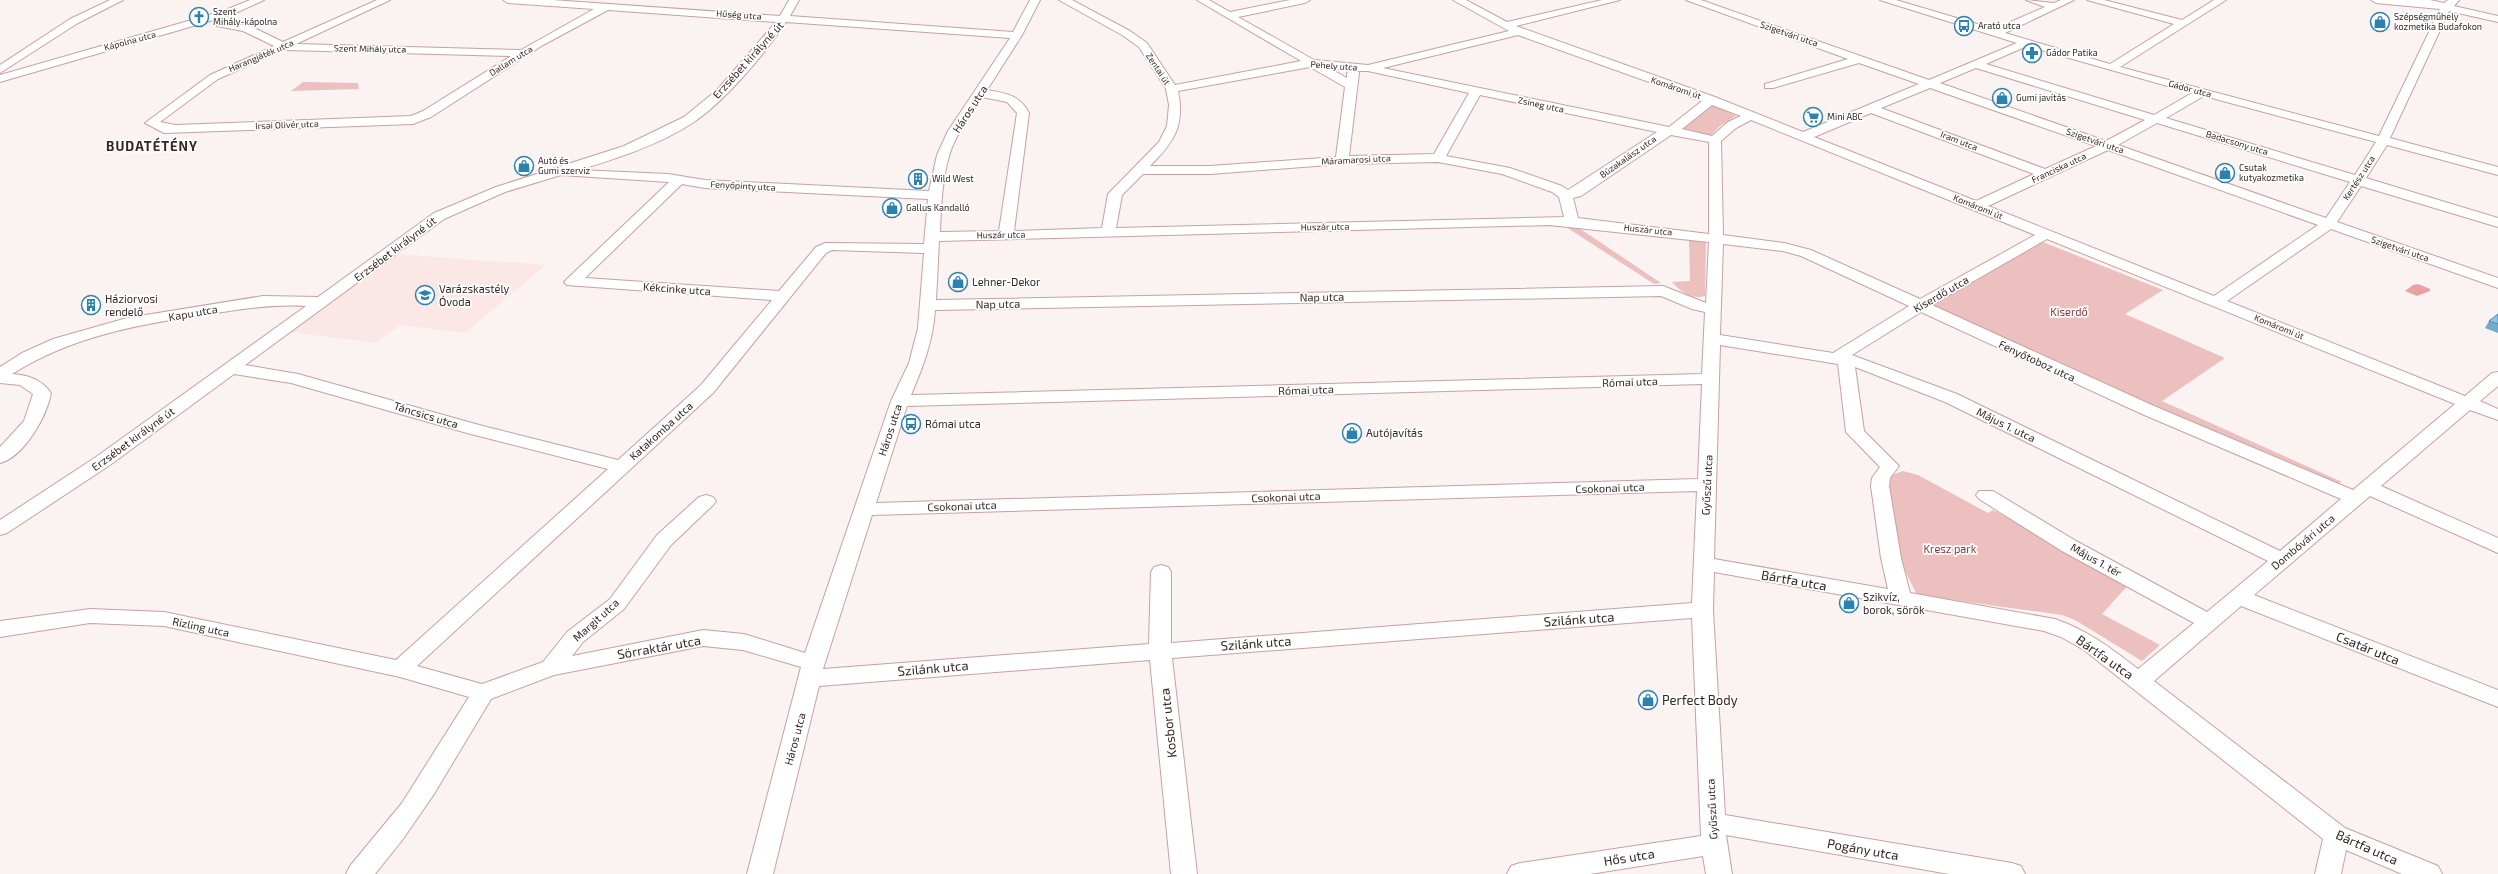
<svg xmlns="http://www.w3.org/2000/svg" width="2498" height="874" font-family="'Exo 2',sans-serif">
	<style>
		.built { fill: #fce7e7 }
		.green { fill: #edc0c0 }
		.water { fill: #e9a2a3 }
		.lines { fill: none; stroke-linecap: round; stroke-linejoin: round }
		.minor-casing { stroke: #c8a1a1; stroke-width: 2 }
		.minor { fill: #fff; fill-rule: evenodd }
		.wall { fill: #74aacc }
		.building { fill: #87c6ed; stroke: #5e8ba6 }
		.labels { text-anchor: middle; stroke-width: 3.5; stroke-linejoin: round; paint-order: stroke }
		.far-poi-label { font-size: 9px; fill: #352626; stroke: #fff; text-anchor: start }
		.far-street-label { font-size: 9px; fill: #352626; stroke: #fff }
		.street-label { font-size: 11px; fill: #352626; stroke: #fff }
		.poi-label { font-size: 11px; fill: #352626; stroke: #fff; text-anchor: start }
		.park-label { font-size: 11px; fill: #87343a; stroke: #fff }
		.far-district-label { font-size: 13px; font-weight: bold; letter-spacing: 1px; fill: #352626; stroke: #fff }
		.near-street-label { font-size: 13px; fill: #352626; stroke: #fff }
		.near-poi-label { font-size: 13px; fill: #352626; stroke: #fff; text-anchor: start }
	</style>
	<rect width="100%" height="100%" fill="#fbf2f2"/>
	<!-- built -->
	<path class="built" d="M395 254 546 265 465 333 400 325 376 343 290 332Z"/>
	<!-- green -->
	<path class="green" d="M303 82 358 83 359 89 291 91Z
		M1710 106H1716L1736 116 1720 126 1710 136 1687 133 1680 128Z
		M1576 226 1661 283 1654 284 1566 227Z
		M1689 239 1706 241 1705 296C1691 300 1681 292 1672 282L1690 281Z
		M2043 242 2163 290 2125 314 2225 358 2162 401 2342 482 2338 484 2321 480 1935 309 1931 304Z
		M1903 471 1918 475 1988 513 1993 510 2130 583 2102 614 2160 645 2142 661 2075 620 2062 615 1917 595 1899 559 1888 486 1892 475Z"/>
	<!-- water -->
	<path class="water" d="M2418 284 2430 289V291L2417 296 2405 291 2413 285Z"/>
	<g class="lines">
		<!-- minor casing -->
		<g class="minor-casing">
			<path id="minor" d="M110 0H123L78 23 0 73V65L70 19Z
				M250 0H264L231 15 0 82V75L223 11Z
				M377 0H390L296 44 521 50 594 9 508 3 503 0H552L780 16 789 0H799L790 16 1013 32 1030 0H1040L1022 35 987 90C1005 93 1020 95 1029 113L1014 231 1102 228 1108 194 1159 142 1167 126 1169 105 1166 89 1139 47 1122 35 1059 0H1072L1130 31 1147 43 1175 85 1301 61 1197 0H1209L1230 12 1290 0H1310L1305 3 1238 17 1314 60 1368 65 1509 31 1453 0H1466L1507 22 1602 0H1620L1516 26 1715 97 1803 132 1919 84 1859 63 1773 88H1765V84L1848 59 1686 0H1701L1929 80 2017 43 1880 0H1896L1994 29 2045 7 2026 0 2054 3 2061 0H2074L2005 33 2110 64 2174 24 2087 0H2104L2182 20 2214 0H2226L2120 67 2379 136 2440 9 2376 3 2371 0H2430L2444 3 2448 0H2459L2454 6 2498 16V22L2449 11 2390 138 2498 167V175L2387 145 2366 178 2498 218V227L2361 186 2337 222 2498 278V288L2331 229 2227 301 2465 396 2492 373 2498 372V386L2480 401 2498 409V420L2470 410 2381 486 2498 538V553L2370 496 2254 595 2498 690V707L2241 606 2154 681 2345 828 2438 866 2442 874H2402L2346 850 2341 874H2315L2323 839 2084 650 2061 637 2044 631 1714 572 1713 610 1725 815 2012 863 2021 866 2025 874H1949L1726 835 1732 874H1706L1703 856 1590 874H1507L1511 866 1520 863 1701 836 1692 618 1172 658 1197 874H1171L1150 660 819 686 773 874H747L801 667 743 650 703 646 554 675 491 699 434 794 403 839 375 874H346L350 866 402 803 469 697 400 677 164 626 90 623 0 637V621L90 609 164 612 396 660 608 469 467 433 291 383 234 374 110 465 7 533 0 535V520L96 457 306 306C273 304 242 309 209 314 140 324 72 336 12 374 28 375 41 379 51 393 47 416 24 457 0 463V447L24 421 33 394 20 385 0 383V367L22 353 53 339 127 318 263 296 318 297 434 213 496 187 624 146 684 117 717 90 776 22 608 10 543 45 431 117 413 124 164 133 145 123 210 75 274 46 243 31 217 26V22L250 26 283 42ZM786 22 1010 38 948 131 937 155 929 191 705 180 668 174 579 170C618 158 659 145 694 122 726 100 764 55 786 22ZM1518 35 1702 101 1669 127 1383 68ZM2027 46 2192 93 2154 115 1986 64ZM283 50H285L511 56 423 111 411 116 176 125 160 122 218 79ZM1310 67 1345 87 1336 157 1210 166H1150C1174 142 1185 126 1178 91ZM1329 68 1351 70 1347 73V78ZM1976 68 2145 120 2106 141 1940 83ZM1357 71H1368L1469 93 1434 154 1349 156 1359 73ZM1930 88 2096 146 2045 169 1881 108ZM1480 95 1657 132 1568 190 1562 186 1510 168 1446 156ZM2204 96 2376 142 2355 175 2166 118ZM982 97 1007 102 1017 113 999 231 940 232C941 207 942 181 949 156 955 135 970 115 982 97ZM1712 105 1741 116 1728 122 1712 136 1682 129ZM1871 113 2034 174 1976 201 1814 137ZM1751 120 2035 235 1920 299 1811 250 1784 243 1723 235 1721 141 1736 128ZM2157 123 2350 182 2326 218 2118 145ZM1671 135 1709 142V234L1578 218 1573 198 1581 196ZM2108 150 2318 225 2214 296 1988 206ZM1438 162 1502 174 1552 192 1559 197 1564 217 1116 228 1122 195 1143 174H1210L1342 164ZM561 175 669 182 567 279 564 282 567 285 772 300 701 385 618 460 479 425 298 374 245 365 444 219 505 192ZM682 184 705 188 928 199 924 244 825 243 816 247 779 291 585 278ZM1549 225 1709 242 1706 303 1663 286 936 300 939 241ZM2047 239 2455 404 2353 490 2154 406 1932 305ZM1723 244 1783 251 1801 256 1909 306 1833 353 1720 335ZM832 250 924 253 918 328 909 363 891 401 805 653 744 634 703 630 572 656 583 642 624 609 671 545 713 505 716 501 713 497 706 495 699 497 657 535 610 599 567 632 543 662 482 684 417 666 713 393 826 253ZM1661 296 1692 309 1705 312 1702 374 911 395C923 367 933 341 935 310ZM1921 312 2142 414 2341 499 2280 551 1957 394 1852 355ZM1720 345 1838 364 1846 432 1880 467 1872 478 1871 486 1881 558 1888 589 1714 559ZM1855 367 1945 402 2268 561 2207 612 2076 541 1993 491H1979L1976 495 1979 499 2062 551 2194 623 2138 669C2111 648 2087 630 2055 619L1910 593 1901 558 1889 486 1890 478 1899 466 1864 431ZM1702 384 1698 479 876 503 907 406ZM1697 491 1692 603 1171 643V572L1168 567 1161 565 1154 567 1151 572 1149 644 823 669 872 515Z"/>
		</g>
		<!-- minor -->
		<use href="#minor" class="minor"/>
	</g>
	<!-- wall -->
	<path class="wall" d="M2498 314V333L2485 328 2489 321Z"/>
	<!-- building -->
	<path class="building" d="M2498 314V324L2489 321Z"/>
	<!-- icons -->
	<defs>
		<g id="church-ring" transform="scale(1)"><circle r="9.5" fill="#fff" stroke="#2a82b1" stroke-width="1.5"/><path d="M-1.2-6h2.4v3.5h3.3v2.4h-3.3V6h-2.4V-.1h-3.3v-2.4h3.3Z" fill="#2a82b1"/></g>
		<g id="shop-ring" transform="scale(1)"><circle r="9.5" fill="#fff" stroke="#2a82b1" stroke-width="1.5"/><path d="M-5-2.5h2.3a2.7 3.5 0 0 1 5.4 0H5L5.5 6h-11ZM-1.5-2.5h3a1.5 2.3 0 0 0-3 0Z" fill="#2a82b1"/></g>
		<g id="bus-ring" transform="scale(1)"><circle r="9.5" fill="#fff" stroke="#2a82b1" stroke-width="1.5"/><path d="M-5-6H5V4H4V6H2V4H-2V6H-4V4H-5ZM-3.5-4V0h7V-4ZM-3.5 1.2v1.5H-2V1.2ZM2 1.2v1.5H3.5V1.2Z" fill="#2a82b1"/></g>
		<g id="pharmacy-ring" transform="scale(1)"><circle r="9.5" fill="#fff" stroke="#2a82b1" stroke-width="1.5"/><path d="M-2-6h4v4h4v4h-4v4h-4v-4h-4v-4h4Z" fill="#2a82b1"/></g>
		<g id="supermarket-ring" transform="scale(1)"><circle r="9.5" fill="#fff" stroke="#2a82b1" stroke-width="1.5"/><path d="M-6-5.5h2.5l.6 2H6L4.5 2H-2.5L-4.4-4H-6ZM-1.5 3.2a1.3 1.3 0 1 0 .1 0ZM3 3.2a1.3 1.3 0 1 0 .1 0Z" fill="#2a82b1"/></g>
		<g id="building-ring" transform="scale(1)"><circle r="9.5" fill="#fff" stroke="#2a82b1" stroke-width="1.5"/><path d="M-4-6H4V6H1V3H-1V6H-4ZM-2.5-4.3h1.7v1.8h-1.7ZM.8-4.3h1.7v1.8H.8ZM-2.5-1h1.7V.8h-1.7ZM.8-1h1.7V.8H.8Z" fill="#2a82b1"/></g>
		<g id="school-ring" transform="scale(1)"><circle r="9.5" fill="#fff" stroke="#2a82b1" stroke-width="1.5"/><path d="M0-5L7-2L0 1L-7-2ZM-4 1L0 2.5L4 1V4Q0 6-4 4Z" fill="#2a82b1"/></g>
	</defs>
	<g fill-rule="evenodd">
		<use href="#church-ring" x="199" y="17"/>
		<use href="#shop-ring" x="2380" y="22"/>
		<use href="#bus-ring" x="1964" y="26"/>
		<use href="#pharmacy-ring" x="2032" y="53"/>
		<use href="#shop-ring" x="2002" y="98"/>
		<use href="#supermarket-ring" x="1813" y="117"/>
		<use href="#shop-ring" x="524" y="166"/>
		<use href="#shop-ring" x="2225" y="173"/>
		<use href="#building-ring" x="918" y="179"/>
		<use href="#shop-ring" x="892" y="208"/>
		<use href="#shop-ring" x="958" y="282"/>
		<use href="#school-ring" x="425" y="295"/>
		<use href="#building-ring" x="91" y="305"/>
		<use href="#bus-ring" x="911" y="424"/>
		<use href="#shop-ring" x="1352" y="433"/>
		<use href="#shop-ring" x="1849" y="603"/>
		<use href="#shop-ring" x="1648" y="700"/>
	</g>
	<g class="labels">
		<!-- far-poi labels -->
		<g class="far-poi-label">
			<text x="213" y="15">Szent<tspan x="213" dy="10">Mihály-kápolna</tspan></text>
			<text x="2394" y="20">Szépségműhely<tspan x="2394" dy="10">kozmetika Budafokon</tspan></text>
			<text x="1978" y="29">Arató utca</text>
			<text x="2046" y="56">Gádor Patika</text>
			<text x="2016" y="101">Gumi javítás</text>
			<text x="1827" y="120">Mini ABC</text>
			<text x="538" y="164">Autó és<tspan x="538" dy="10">Gumi szerviz</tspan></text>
			<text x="2239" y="171">Csutak<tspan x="2239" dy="10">kutyakozmetika</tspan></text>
			<text x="932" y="182">Wild West</text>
			<text x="906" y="211">Gallus Kandalló</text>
		</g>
		<!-- far-street labels -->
		<g class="far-street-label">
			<text transform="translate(739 15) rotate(4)" y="3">Hűség utca</text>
			<text transform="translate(1789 34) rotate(19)" y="3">Szigetvári utca</text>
			<text transform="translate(130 41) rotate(-15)" y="3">Kápolna utca</text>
			<text transform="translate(370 49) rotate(1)" y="3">Szent Mihály utca</text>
			<text transform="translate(261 56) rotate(-23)" y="3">Harangjáték utca</text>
			<text transform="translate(511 61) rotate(-32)" y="3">Dallam utca</text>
			<text transform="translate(1334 66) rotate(4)" y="3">Pehely utca</text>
			<text transform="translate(1158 69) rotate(57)" y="3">Zentai út</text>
			<text transform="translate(1676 88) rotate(19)" y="3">Komáromi út</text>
			<text transform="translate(2190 89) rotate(15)" y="3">Gádor utca</text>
			<text transform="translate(1541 105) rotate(12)" y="3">Zsineg utca</text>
			<text transform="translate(287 125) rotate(-2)" y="3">Irsai Olivér utca</text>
			<text transform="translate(1959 141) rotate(21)" y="3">Iram utca</text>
			<text transform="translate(2095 141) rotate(19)" y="3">Szigetvári utca</text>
			<text transform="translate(2237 143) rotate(17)" y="3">Badacsony utca</text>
			<text transform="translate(1628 157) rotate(-35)" y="3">Búzakalász utca</text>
			<text transform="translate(1356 160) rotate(-3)" y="3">Máramarosi utca</text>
			<text transform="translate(2059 168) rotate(-25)" y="3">Franciska utca</text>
			<text transform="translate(2359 178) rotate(-57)" y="3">Kertész utca</text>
			<text transform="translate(743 186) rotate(3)" y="3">Fenyőpinty utca</text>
			<text transform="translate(1978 207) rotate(22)" y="3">Komáromi út</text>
			<text transform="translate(1325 227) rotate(-1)" y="3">Huszár utca</text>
			<text transform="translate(1648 230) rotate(6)" y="3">Huszár utca</text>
			<text transform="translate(1001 235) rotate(-1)" y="3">Huszár utca</text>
			<text transform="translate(2400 249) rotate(19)" y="3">Szigetvári utca</text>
			<text transform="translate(2279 327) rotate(22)" y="3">Komáromi út</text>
		</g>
		<!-- street labels -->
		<g class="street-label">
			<text transform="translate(748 60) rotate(-48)" y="4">Erzsébet királyné út</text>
			<text transform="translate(970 109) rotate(-57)" y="4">Háros utca</text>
			<text transform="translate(395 249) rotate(-37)" y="4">Erzsébet királyné út</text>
			<text transform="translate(677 289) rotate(4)" y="4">Kékcinke utca</text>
			<text transform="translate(1941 294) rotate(-30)" y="4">Kiserdő utca</text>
			<text transform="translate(1322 297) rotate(-1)" y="4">Nap utca</text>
			<text transform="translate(998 304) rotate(-1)" y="4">Nap utca</text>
			<text transform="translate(193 313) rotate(-10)" y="4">Kapu utca</text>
			<text transform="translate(2037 361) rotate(25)" y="4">Fenyőtoboz utca</text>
			<text transform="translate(1630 382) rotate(-2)" y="4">Római utca</text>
			<text transform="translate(1306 390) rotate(-2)" y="4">Római utca</text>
			<text transform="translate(426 415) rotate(17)" y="4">Táncsics utca</text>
			<text transform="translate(2006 425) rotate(26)" y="4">Május 1. utca</text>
			<text transform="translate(890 430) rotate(-72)" y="4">Háros utca</text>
			<text transform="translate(661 431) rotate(-42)" y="4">Katakomba utca</text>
			<text transform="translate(133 439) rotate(-36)" y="4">Erzsébet királyné út</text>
			<text transform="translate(1707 485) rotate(-87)" y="4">Gyűszű utca</text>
			<text transform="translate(1610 488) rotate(-2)" y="4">Csokonai utca</text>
			<text transform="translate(1286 497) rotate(-2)" y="4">Csokonai utca</text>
			<text transform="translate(962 506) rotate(-2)" y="4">Csokonai utca</text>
			<text transform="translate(2303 542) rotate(-40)" y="4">Dombóvári utca</text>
			<text transform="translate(2096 560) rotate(29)" y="4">Május 1. tér</text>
			<text transform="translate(596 620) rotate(-42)" y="4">Margit utca</text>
			<text transform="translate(201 627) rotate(12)" y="4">Rizling utca</text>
			<text transform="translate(795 739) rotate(-75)" y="4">Háros utca</text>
			<text transform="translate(1712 809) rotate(-93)" y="4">Gyűszű utca</text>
		</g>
		<!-- poi labels -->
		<g class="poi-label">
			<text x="972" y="286">Lehner-Dekor</text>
			<text x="439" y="293">Varázskastély<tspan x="439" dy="13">Óvoda</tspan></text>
			<text x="105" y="303">Háziorvosi<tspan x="105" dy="13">rendelő</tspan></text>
			<text x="925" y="428">Római utca</text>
			<text x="1366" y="437">Autójavítás</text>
			<text x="1863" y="601">Szikvíz,<tspan x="1863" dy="13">borok, sörök</tspan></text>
		</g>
		<!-- park labels -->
		<g class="park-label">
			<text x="2069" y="316">Kiserdő</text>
			<text x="1950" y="553">Kresz park</text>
		</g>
		<!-- far-district labels -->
		<g class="far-district-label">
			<text x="152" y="151">BUDATÉTÉNY</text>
		</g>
		<!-- near-street labels -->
		<g class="near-street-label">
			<text transform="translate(1794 580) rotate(10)" y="5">Bártfa utca</text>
			<text transform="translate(1579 619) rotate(-4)" y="5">Szilánk utca</text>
			<text transform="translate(1256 643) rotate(-4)" y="5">Szilánk utca</text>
			<text transform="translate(659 647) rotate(-10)" y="5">Sörraktár utca</text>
			<text transform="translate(2368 648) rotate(22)" y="5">Csatár utca</text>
			<text transform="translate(2105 657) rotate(35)" y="5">Bártfa utca</text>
			<text transform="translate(933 668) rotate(-5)" y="5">Szilánk utca</text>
			<text transform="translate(1168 723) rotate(-96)" y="5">Kosbor utca</text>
			<text transform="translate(2367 847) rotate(24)" y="5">Bártfa utca</text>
			<text transform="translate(1863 849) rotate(10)" y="5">Pogány utca</text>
			<text transform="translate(1629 857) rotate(-9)" y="5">Hős utca</text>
		</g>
		<!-- near-poi labels -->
		<g class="near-poi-label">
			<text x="1662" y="705">Perfect Body</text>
		</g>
	</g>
</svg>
